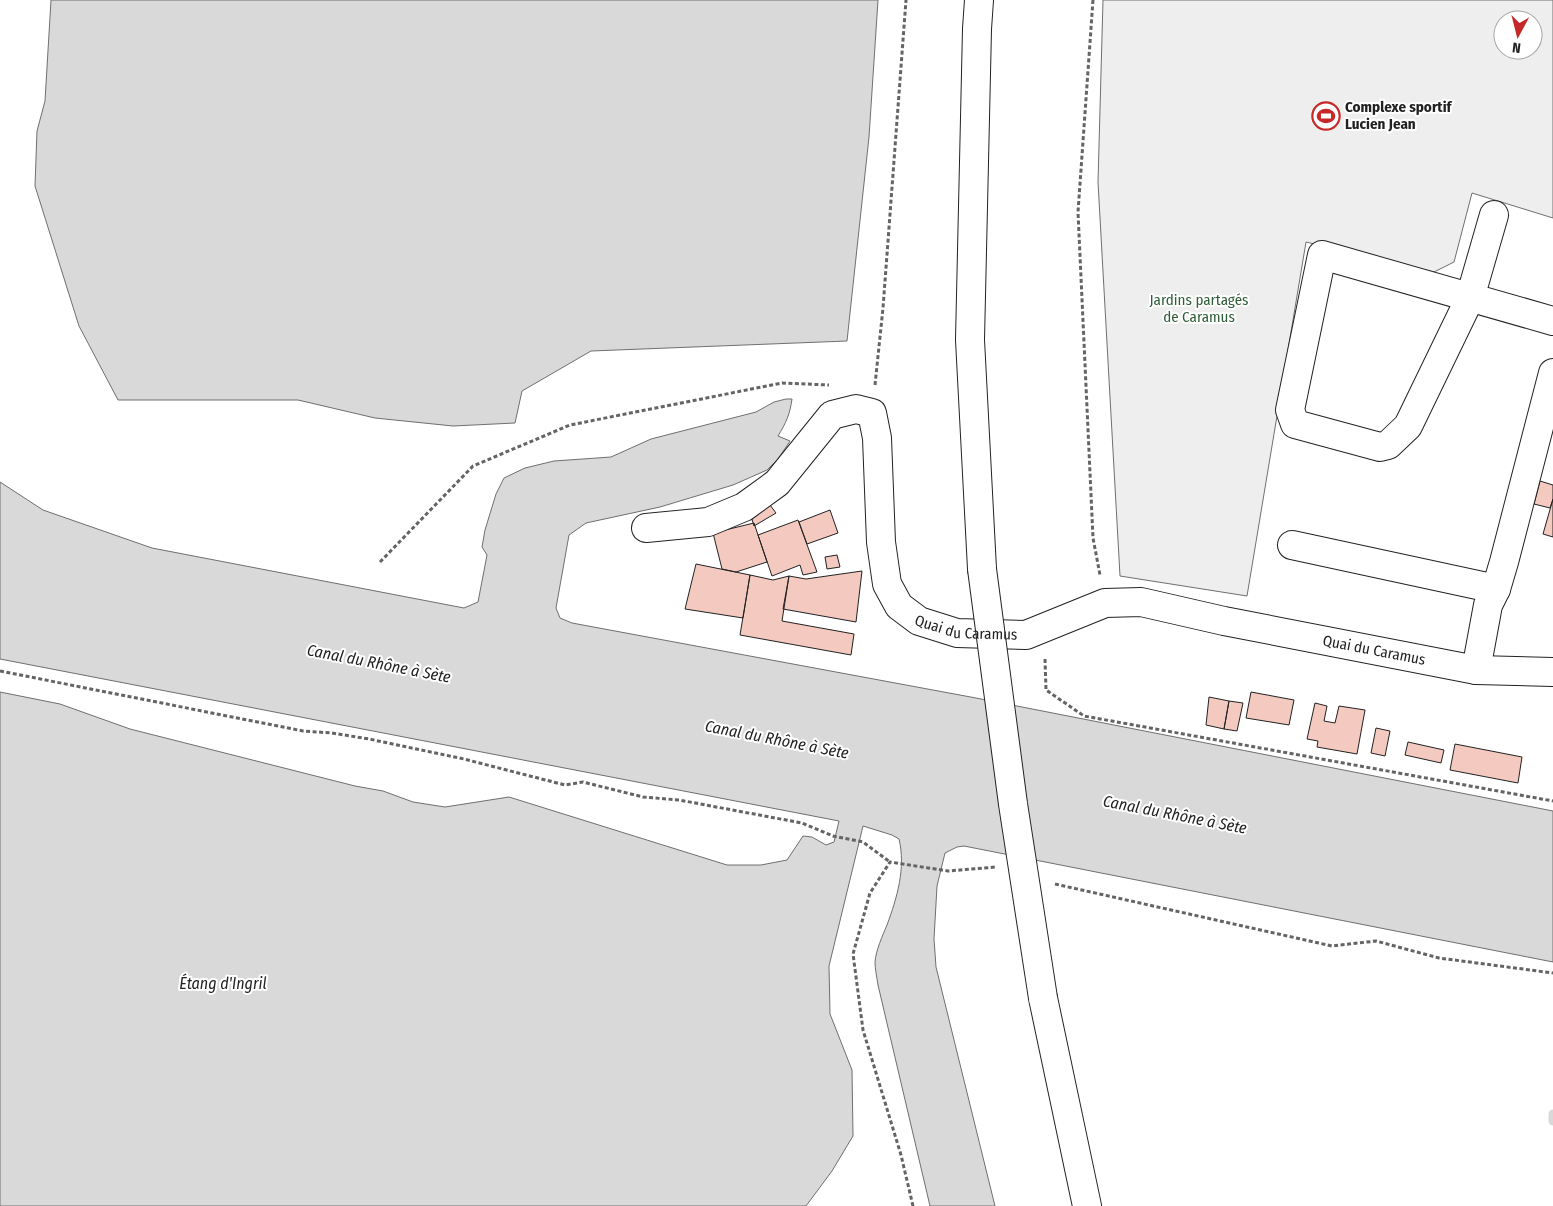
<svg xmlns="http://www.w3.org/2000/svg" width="1553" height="1206" font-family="'Fira Sans Condensed',sans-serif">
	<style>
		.green { fill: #eee; stroke: #6f6f6f; fill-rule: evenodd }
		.water { fill: #d9d9d9; stroke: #6f6f6f }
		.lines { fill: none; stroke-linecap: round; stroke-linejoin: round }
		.stream { stroke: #d9d9d9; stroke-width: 9 }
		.building { fill: #f3c9c0; stroke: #222 }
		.minor-casing { stroke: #222; stroke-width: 30 }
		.major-casing { stroke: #222; stroke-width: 30 }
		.path { stroke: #646464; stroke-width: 3; stroke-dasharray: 4 2.5; stroke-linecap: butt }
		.minor { stroke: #fff; stroke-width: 28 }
		.major { stroke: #fff; stroke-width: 28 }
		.major-bridge-casing { stroke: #222; stroke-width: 30; stroke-linecap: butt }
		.major-bridge { stroke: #fff; stroke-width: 28 }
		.labels { text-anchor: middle; stroke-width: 4; stroke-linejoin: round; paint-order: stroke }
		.poi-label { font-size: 15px; font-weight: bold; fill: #222; stroke: #fff; text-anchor: start }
		.park-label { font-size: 15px; fill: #2f5e38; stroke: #fff }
		.street-label { font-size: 15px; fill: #222; stroke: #fff }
		.water-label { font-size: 16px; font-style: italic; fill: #222; stroke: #fff }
	</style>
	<rect width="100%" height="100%" fill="#fff"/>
	<!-- green -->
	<path class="green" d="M1103 0H1553V218L1472 193 1454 262 1434 272 1306 242 1247 596 1120 576 1098 182ZM1503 20H1533V50H1503Z"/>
	<!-- water -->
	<path class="water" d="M51 0H878L869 137 847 341 591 351 522 391 515 423 453 426 375 418 298 400H118L79 326 35 186 37 131 45 101Z
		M786 399H792C790 414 786 423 778 436L790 441 778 459 767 470 733 485 660 507 586 523 569 535 556 608 560 618 572 623 976 698 1553 811V962L964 846 957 847 945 853 937 886 934 939 936 967 995 1206H930L878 985C877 978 875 969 875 962 876 950 882 937 887 925 897 898 906 868 899 839L892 835 863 826 829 966 830 1014 852 1070 853 1136 832 1171 806 1206H0V692L60 704 130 729 355 786 383 791 413 802 445 807 509 797 727 865H761L787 860 803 836 812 837 826 845 834 842 839 821 0 659V482L43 510 152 548 464 608 478 602 487 555 482 547 485 530 496 494 504 478 525 468 554 461 611 457 651 439 756 412 774 402Z"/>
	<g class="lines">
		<!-- stream -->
		<path class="stream" d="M1553 1114V1121"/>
	</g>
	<!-- building -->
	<path class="building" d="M1540 481 1553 485V499L1550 508 1534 504Z
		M1553 499V537L1543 534Z
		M770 505 776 513 754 526 751 516Z
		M830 510 838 533 807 544 799 522Z
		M798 520 817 572 803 575 800 565 772 576 758 535Z
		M754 523 767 562 736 572 722 569 713 533Z
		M837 555 840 567 827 569 825 557Z
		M696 564 750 575 743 618 685 609Z
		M862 571 856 622 783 609 789 576 806 579Z
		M750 575 773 580 789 576 782 621 854 634 851 655 740 635Z
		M1251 692 1294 700 1289 725 1246 718Z
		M1209 697 1229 701 1224 729 1206 725Z
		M1229 701 1243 703 1237 731 1224 729Z
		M1315 703 1327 706 1324 721 1335 723 1339 706 1365 710 1357 754 1317 747 1318 741 1307 739Z
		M1376 728 1390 731 1385 756 1371 753Z
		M1408 742 1444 750 1441 763 1405 755Z
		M1455 744 1522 757 1518 783 1450 770Z"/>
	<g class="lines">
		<!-- minor casing -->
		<g class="minor-casing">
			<g id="minor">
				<path d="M1494 215 1470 298 1408 426 1388 445 1380 447 1295 424 1290 410 1322 255 1553 321"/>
				<path id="s1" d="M646 528 708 522 744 507 777 483 832 415 856 409 872 413 877 438 881 542 887 584 899 606 919 621 957 633 1026 635 1105 603 1141 602 1224 621 1476 670 1553 672"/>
				<path d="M1292 545 1496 589"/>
				<path d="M1476 670 1488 605 1496 589 1504 562 1553 373"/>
			</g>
		</g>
		<!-- major casing -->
		<g class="major-casing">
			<path id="major" d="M979 0 977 29 970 340 982 569
				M1043 998 1087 1206"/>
		</g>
		<!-- path -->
		<path class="path" d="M1093 0 1078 212 1093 538 1100 575
			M875 385 883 308 906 0
			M380 562 473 466 570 425 782 383 829 385
			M1045 659 1046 690 1084 716 1553 801
			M0 671 303 731 332 733 369 739 464 759 565 785 583 782 643 797 679 800 802 823 833 836 863 842 890 862
			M1055 884 1332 946 1376 941 1439 958 1553 973
			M913 1206 901 1155 863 1030 853 954 870 893 890 862 948 871 996 867"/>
		<!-- minor -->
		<use href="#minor" class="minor"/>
		<!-- major -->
		<use href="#major" class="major"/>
		<!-- major-bridge casing -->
		<g class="major-bridge-casing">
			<path id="major-bridge" d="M982 569 1013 804 1043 998"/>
		</g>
		<!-- major-bridge -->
		<use href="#major-bridge" class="major-bridge"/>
	</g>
	<!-- icons -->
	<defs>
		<g id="stadium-ring" transform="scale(1.4375)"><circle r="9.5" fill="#fff" stroke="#c62828" stroke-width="1.5"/><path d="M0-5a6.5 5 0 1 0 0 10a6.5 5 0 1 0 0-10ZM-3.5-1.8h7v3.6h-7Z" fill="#c62828"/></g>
	</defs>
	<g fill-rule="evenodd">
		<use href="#stadium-ring" x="1326" y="116"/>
	</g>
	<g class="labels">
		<!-- poi labels -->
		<g class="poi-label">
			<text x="1345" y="112">Complexe sportif<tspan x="1345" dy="17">Lucien Jean</tspan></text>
		</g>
		<!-- park labels -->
		<g class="park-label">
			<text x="1199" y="305">Jardins partagés<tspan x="1199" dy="17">de Caramus</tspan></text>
		</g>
		<!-- street labels -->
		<g class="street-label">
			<text dy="5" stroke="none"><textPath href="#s1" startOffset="541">Quai du Caramus</textPath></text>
			<text dy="5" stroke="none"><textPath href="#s1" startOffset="961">Quai du Caramus</textPath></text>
		</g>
		<!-- water labels -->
		<g class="water-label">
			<text transform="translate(379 663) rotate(11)" y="6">Canal du Rhône à Sète</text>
			<text transform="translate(777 739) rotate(11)" y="6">Canal du Rhône à Sète</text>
			<text transform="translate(1175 814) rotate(11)" y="6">Canal du Rhône à Sète</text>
			<text x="223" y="989">Étang d'Ingril</text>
		</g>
	</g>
	<!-- north arrow -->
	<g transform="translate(1518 35) rotate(187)"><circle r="24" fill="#ffffff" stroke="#a7a7a7"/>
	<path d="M0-4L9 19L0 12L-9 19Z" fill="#c62828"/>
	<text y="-8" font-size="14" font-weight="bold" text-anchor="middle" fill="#222222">N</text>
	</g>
</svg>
